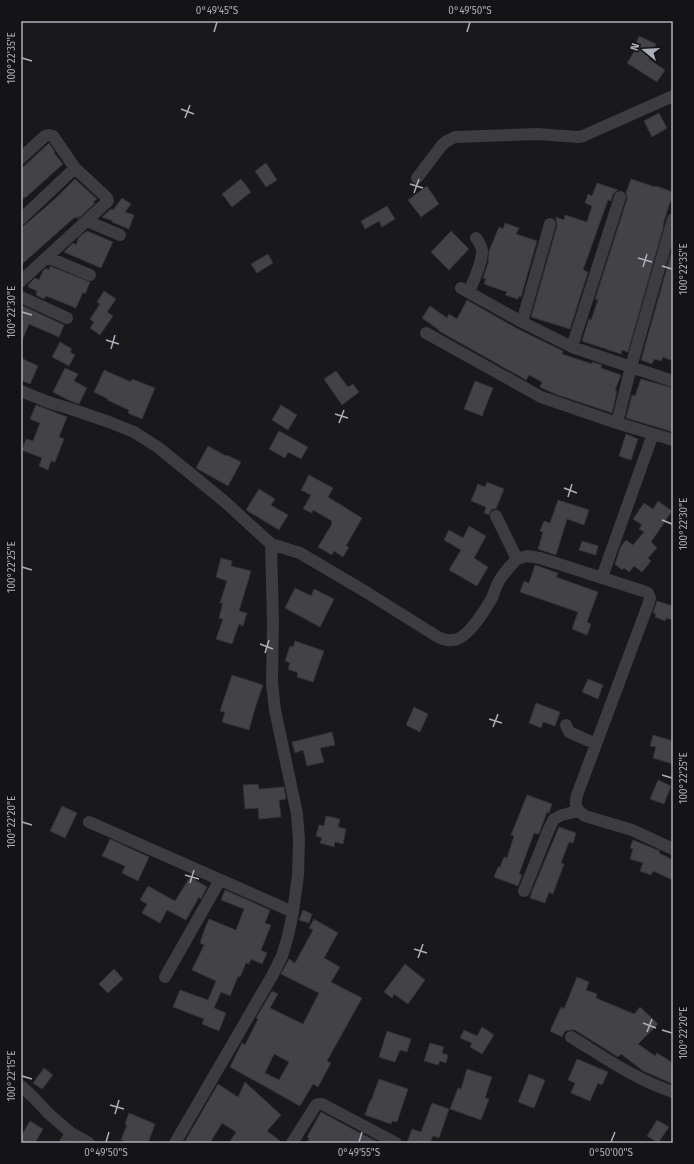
<svg xmlns="http://www.w3.org/2000/svg" width="694" height="1164" font-family="'Fira Sans',sans-serif">
	<style>
		.building { fill: #434347; stroke: #333336; fill-rule: evenodd }
		.lines { fill: none; stroke-linecap: round; stroke-linejoin: round }
		.minor { stroke: #3c3c41; stroke-width: 12 }
		.ticks { fill: none; stroke: #acaeba; stroke-width: 1.5 }
		.neatline { fill: none; stroke: #acaeba; stroke-width: 1.5 }
		.ticks-label { font-size: 10px; text-anchor: middle; fill: #acaeba }
	</style>
	<rect width="100%" height="100%" fill="#19191b"/>
	<!-- building -->
	<path class="building" d="M639 36 656 44 649 59 665 70 657 82 627 63 636 49 634 48Z
		M659 113 667 128 652 137 644 121Z
		M49 143 55 152 54 153 63 164 25 198V197L21 200V169Z
		M266 163 277 180 266 187 255 171Z
		M75 179 97 199 93 202 95 203 78 219 79 216 76 218 75 217 21 265V227L26 224 56 198Z
		M241 179 251 192 232 207 222 194Z
		M631 179 655 187 656 186 673 192V197L671 202H670L663 225H664L628 352 622 350 621 354 582 341 589 319 591 320 598 300 595 299 627 199V196L626 193Z
		M597 183 618 190 613 194 611 201 608 200 583 270 588 272 570 329 531 317 557 226V223L556 219V217L564 220 565 215 587 222 592 206 585 203 588 194 592 196Z
		M427 186 439 204 421 217 408 200Z
		M122 198 131 204 125 212 134 215 129 229 112 222 113 221 102 217 111 209 113 210Z
		M387 206 395 219 382 227 379 221 365 229 361 221Z
		M505 223 519 228 516 234 537 241 521 297 519 296 518 299 505 295 507 292 484 284 486 279 483 278 488 263 489 251 499 227 503 229Z
		M87 231 113 242 101 268 64 252 73 243 76 245 79 237Z
		M451 231 469 249 449 270 431 252Z
		M673 246V361L663 357 661 361 654 359 652 364 641 360Z
		M268 254 273 263 257 273 251 264Z
		M50 266 90 282 85 294 83 292 76 308 46 296 44 299 36 295 37 291 28 287 29 284 35 278 39 280 43 271 46 268 49 270Z
		M104 291 116 299 107 312 113 316 100 335 90 328 94 322 90 319 100 304 97 302Z
		M467 300 518 329 563 351 562 354 592 364V362L602 365 601 368 621 375 615 390 617 391 612 413 555 394 540 387 542 382 529 375 526 380 439 331V330L422 318 430 306 447 318 449 314 457 319Z
		M21 305 64 325 59 337 29 324 21 343Z
		M60 342 72 349 70 352 75 355 69 366 52 357Z
		M21 358 38 366 30 384 21 380Z
		M65 368 78 374 74 381 87 388 79 404 68 400 53 392Z
		M104 370 131 382 132 379 155 388 142 419 128 413 129 410 107 400 108 399 94 392Z
		M336 371 348 387 353 384 359 392 342 405 324 379Z
		M641 379 673 388V432L626 418 632 395 635 396Z
		M475 381 493 388 482 416 464 409Z
		M36 405 67 417 59 437 64 439 55 462 51 461 48 470 39 466 42 458 22 450 26 439 33 441 40 423 30 419Z
		M281 405 297 415 288 430 272 420Z
		M279 431 308 447 301 459 288 452 285 458 269 449Z
		M626 434 638 439 631 460 619 456Z
		M208 446 226 456 227 455 241 462 228 486 196 468Z
		M309 475 333 488 328 497 362 518 346 546 349 547 343 557 334 551 332 555 318 547 332 524 331 523 332 521 313 510 312 513 303 509 311 495 301 490Z
		M487 482 504 489 496 509H492L489 515 484 513 486 507 471 501 478 484 485 487Z
		M259 489 275 499 271 505 288 515 279 530 246 510Z
		M558 500 589 510 584 525 567 519 556 555 538 549 543 532 540 531 544 521 550 523Z
		M658 501 672 511 651 542 657 548 648 558 651 561 642 572 634 566 629 572 624 568 622 570 615 564 621 546 626 540 633 545 644 532 639 529 642 525 633 519 644 503 653 509Z
		M469 526 486 536 474 558 488 567 477 586 449 570 461 550 444 540 449 530 463 538Z
		M582 541 598 546 596 555 579 550Z
		M221 558 232 561 231 566 251 571 239 611 247 613 243 626 239 624 232 644 216 639 223 619 219 618 223 603H220L227 581 216 577Z
		M535 565 558 573 556 577 598 592 587 622 591 624 587 635 572 629 578 612 520 592 524 581 529 583Z
		M295 588 311 596 314 589 334 599 320 627 285 608Z
		M657 601 673 606V620L666 618 665 621 655 617 656 614 653 613Z
		M295 641 324 651 313 682 297 677 298 673 288 669 290 663 285 661 290 646 293 647Z
		M232 675 263 685 256 705 249 730 222 722 225 712 220 711Z
		M588 679 603 685 598 699 582 692Z
		M536 703 560 712 555 726 543 722 541 728 529 723Z
		M414 707 428 714 420 732 406 725Z
		M332 732 335 745 320 748 324 762 307 766 303 750 295 753 292 742Z
		M653 735 673 741V764L653 758 656 747 650 746Z
		M658 780 671 786 664 804 650 799Z
		M258 784 259 789 284 787 286 799 279 800 281 817 259 819 258 808 245 809 243 785Z
		M527 795 552 804 549 813 547 812 539 834 534 833 519 874 522 875 518 886 494 877 498 867H500L504 857 507 858 514 836 511 835Z
		M62 806 77 813 65 838 50 831Z
		M326 816 340 819 338 827 346 829 343 844 335 842 334 847 320 843 322 838 316 836 319 825 324 826Z
		M559 827 576 833 573 843 569 842 561 863 564 864 553 894 549 892 545 903 530 898 532 891Z
		M110 839 149 857 138 881 122 873 125 866 102 856Z
		M633 840 660 851 659 853 673 860V880L653 871 651 875 640 871 643 863 630 859 633 849 630 848Z
		M190 877 207 887 201 899 199 897 186 920 167 910 160 923 142 913 147 904 140 900 148 886 175 901Z
		M225 890 270 910 265 923 271 925 261 950 267 953 262 964 251 959 249 964 246 963 240 977 238 976 230 996 221 992 214 1008 226 1013 219 1031 202 1024 204 1019 173 1007 180 990 208 1000 216 981 192 970 204 945 200 943 204 931 209 919 236 930 244 909 221 900Z
		M303 910 312 914 309 923 299 920Z
		M314 919 338 933 324 958 340 967 331 982 362 998 327 1061 331 1063 318 1087 313 1084 300 1106 230 1067 242 1043 245 1045 258 1019 256 1018 272 991 278 994 270 1008 303 1024 319 993 281 974 289 959 295 963 313 930 309 928ZM274 1054 289 1062 279 1080 265 1073Z
		M405 964 425 980 408 1004 394 994 392 998 384 992Z
		M114 969 123 979 108 993 99 984Z
		M577 977 589 982 586 990 597 994 596 998 634 1014 640 1007 658 1024 638 1044 655 1056 657 1053 673 1063V1084L641 1070V1069L621 1054 618 1057 575 1030H571L565 1031 562 1037 550 1031 561 1007 564 1009Z
		M482 1027 494 1035 482 1054 470 1047 472 1043 460 1038 464 1030 477 1036Z
		M387 1031 411 1039 407 1052 400 1050 395 1062 379 1057Z
		M430 1043 444 1047 442 1053 448 1055 446 1063 440 1061 438 1065 424 1061Z
		M577 1059 608 1072 602 1085 598 1083 590 1101 571 1093 575 1083 568 1080Z
		M44 1068 53 1075 42 1089 33 1083Z
		M467 1069 492 1077 485 1098 489 1099 481 1120 450 1109 458 1088 461 1089Z
		M529 1074 545 1080 534 1108 518 1102Z
		M379 1079 408 1089 397 1122 392 1121 391 1124 365 1115 370 1101H371Z
		M245 1082 281 1115 267 1131 283 1143H229L236 1132 222 1123 210 1143H184L218 1084 238 1097Z
		M432 1103 449 1109 439 1138 433 1136 430 1143H407L412 1129 421 1132Z
		M321 1112 362 1134 380 1143H307L309 1138 307 1137Z
		M129 1113 155 1124 148 1143H127L121 1140 127 1125 125 1124Z
		M657 1120 669 1127 658 1143 647 1136Z
		M30 1121 43 1129 35 1143H21V1136Z"/>
	<g class="lines">
		<!-- minor -->
		<path class="minor" d="M21 158 45 136 49 135 53 136 75 168 107 198 108 201 21 281
			M417 178 442 145 447 141 455 137 537 134 578 137 583 136 673 96
			M21 219 75 168
			M87 221 120 235
			M47 257 90 275
			M461 288 522 322 572 347 631 367 673 381
			M469 292C473 282 482 263 482 252 482 247 479 242 476 238
			M21 297 67 318
			M522 322 550 224
			M426 333 541 397 617 423 673 440
			M572 347 620 197
			M21 391 48 402 71 409 109 422 134 432 159 448 224 501 271 544 300 553 366 592 438 637C442 639 447 641 453 640 468 639 485 610 492 598 494 593 496 586 499 581 504 573 510 566 517 559
			M617 423 631 367 673 219
			M496 516 517 559 527 556 540 558 643 591 648 593 650 598 648 605 577 795C574 806 576 809 585 816L632 830 673 849
			M602 577 653 434
			M566 725 569 732 596 744
			M89 822 293 912
			M524 891 549 829 554 819 562 815 578 811
			M165 977 220 880
			M571 1037C604 1057 636 1080 673 1092
			M21 1086 34 1098 48 1113 71 1133 89 1143
			M65 1143 71 1133
			M175 1143 272 976 282 956 288 936 293 912 298 875 299 840 297 814 275 710 272 683 273 622 271 544
			M292 1143 316 1105 319 1104H322L396 1143"/>
	</g>
	<!-- ticks -->
	<path class="ticks" d="M214 32 217 22M467 32 470 22M22 58 32 61M181 109 194 114M185 118 190 105M410 184 423 188M414 193 419 179M638 258 652 262M662 266 672 269M643 267 647 254M22 312 32 315M106 340 119 344M111 349 115 335M335 414 348 418M339 423 344 410M564 488 577 493M568 497 572 484M662 520 672 524M22 567 32 570M260 644 273 649M265 653 269 640M489 719 502 723M493 727 498 714M662 775 672 778M22 822 32 825M185 875 199 879M190 883 194 870M414 949 427 953M418 958 423 944M643 1023 656 1028M662 1030 672 1033M647 1032 652 1019M22 1076 32 1079M110 1105 124 1109M115 1114 119 1100M106 1142 109 1132M359 1142 362 1132M611 1142 615 1132"/>
	<!-- border -->
	<rect width="694" height="1164" fill="none" stroke="#141416" stroke-width="44"/>
	<!-- north arrow -->
	<g transform="translate(644 50) rotate(288)" stroke="#141416" stroke-width="3" paint-order="stroke">
	<path d="M0-3L7 15L0 10L-7 15Z" fill="#acaeba"/>
	<text y="-6" font-size="11" font-weight="bold" text-anchor="middle" fill="#acaeba">N</text>
	</g>
	<rect x="22" y="22" width="650" height="1120" class="neatline"/>
	<g class="ticks-label">
		<text x="217" y="14">0°49'45"S</text>
		<text x="470" y="14">0°49'50"S</text>
		<text transform="translate(11 58) rotate(-90)" y="4">100°22'35"E</text>
		<text transform="translate(683 269) rotate(-90)" y="4">100°22'35"E</text>
		<text transform="translate(11 312) rotate(-90)" y="4">100°22'30"E</text>
		<text transform="translate(683 524) rotate(-90)" y="4">100°22'30"E</text>
		<text transform="translate(11 567) rotate(-90)" y="4">100°22'25"E</text>
		<text transform="translate(683 778) rotate(-90)" y="4">100°22'25"E</text>
		<text transform="translate(11 822) rotate(-90)" y="4">100°22'20"E</text>
		<text transform="translate(683 1033) rotate(-90)" y="4">100°22'20"E</text>
		<text transform="translate(11 1076) rotate(-90)" y="4">100°22'15"E</text>
		<text x="106" y="1156">0°49'50"S</text>
		<text x="359" y="1156">0°49'55"S</text>
		<text x="611" y="1156">0°50'00"S</text>
	</g>
</svg>
